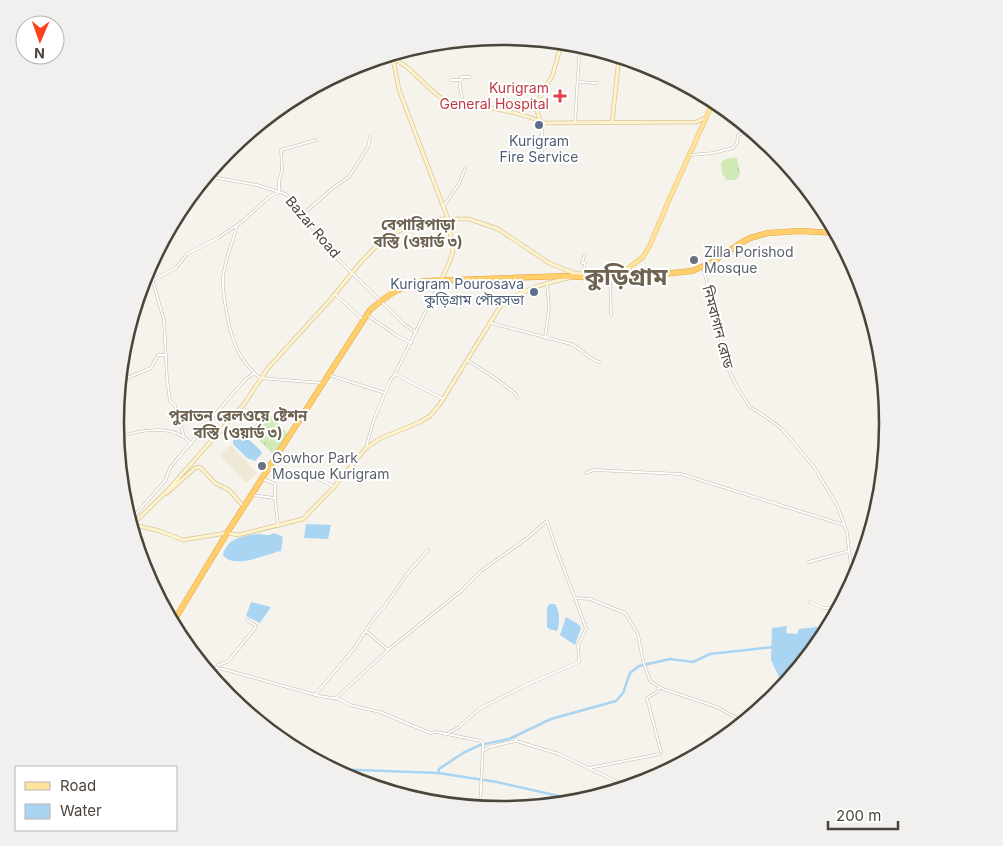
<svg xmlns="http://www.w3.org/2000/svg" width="1003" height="846" font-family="Inter,'Noto Sans Bengali',sans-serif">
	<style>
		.education { fill: #efe8d6 }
		.park { fill: url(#park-tufts) }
		.water { fill: #a9d4f2 }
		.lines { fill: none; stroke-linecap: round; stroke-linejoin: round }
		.canal { stroke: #a9d4f2; stroke-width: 2.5 }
		.street-casing { stroke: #c2bbae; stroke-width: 3 }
		.secondary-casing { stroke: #d6c79b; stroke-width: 4.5 }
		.primary-casing { stroke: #e6c16a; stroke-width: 5 }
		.highway-casing { stroke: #e0a43c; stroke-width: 6 }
		.street { stroke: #fff; stroke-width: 2 }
		.secondary { stroke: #fff3cd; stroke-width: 3 }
		.primary { stroke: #ffe39c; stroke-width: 4 }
		.highway { stroke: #ffcf6e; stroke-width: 5 }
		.health-dot { fill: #e0444e; stroke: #fff; stroke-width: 2 }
		.service-dot { fill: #5c6f8a; stroke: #fff; stroke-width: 2 }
		.worship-dot { fill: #6b7280; stroke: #fff; stroke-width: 2 }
		.labels { text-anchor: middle; stroke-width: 4; stroke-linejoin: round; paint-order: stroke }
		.health-label { font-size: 14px; fill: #be3a42; stroke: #fff; text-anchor: end }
		.service-label { font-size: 14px; fill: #4e5e75; stroke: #fff }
		.street-label { font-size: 14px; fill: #4b4439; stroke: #fff }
		.worship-label { font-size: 14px; fill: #5b616d; stroke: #fff; text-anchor: start }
		.neighbourhood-label { font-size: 15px; font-weight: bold; fill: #6e6250; stroke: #fff }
		.town-label { font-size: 24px; font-weight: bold; fill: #6e6250; stroke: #fff }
		.rim { fill: none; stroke: #4b4439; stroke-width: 2.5 }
	</style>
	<defs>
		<pattern id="park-tufts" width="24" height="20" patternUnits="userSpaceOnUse" patternTransform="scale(1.25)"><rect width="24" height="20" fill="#d2eab5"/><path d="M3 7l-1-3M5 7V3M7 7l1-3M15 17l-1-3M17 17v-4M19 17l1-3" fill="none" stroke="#b6ca9c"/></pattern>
	</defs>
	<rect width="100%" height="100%" fill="#f6f3ec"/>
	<!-- education -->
	<path class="education" d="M231 445 257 473 246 483 220 455Z"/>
	<!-- park -->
	<path class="park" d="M737 157 740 174 736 180H727L722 174 721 162 726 159Z
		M266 411 288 434 274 455 250 431Z"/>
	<!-- water -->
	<path class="water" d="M239 433 244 435 261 451 262 453 255 461 247 458 233 444V440Z
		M306 524 331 525 328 539 304 538Z
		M274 533 283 537 281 551C266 554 234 570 223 555 227 538 243 536 258 534 264 534 267 537 274 533Z
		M251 602 271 607 260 623 246 616Z
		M550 604H555C560 611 560 623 557 631L549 629 547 627V607Z
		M566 617 578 624 581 628 575 645 560 635Z
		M787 626 786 633 797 634 799 629 817 627 828 629 823 638 788 681 780 679 771 660 772 628Z"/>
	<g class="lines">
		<!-- canal -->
		<path class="canal" d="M332 769 438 773 497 782 581 801
			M438 773 439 769 463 753 480 745 509 739 551 719 616 701 623 693 630 673 639 666 670 659 693 662 710 654 774 647"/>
		<!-- street casing -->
		<g class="street-casing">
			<path id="street" d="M451 80H461
				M578 82 597 83
				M464 105 460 87 461 77H470
				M542 123V156
				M575 123 579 57
				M690 155 713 153 733 148 737 143 738 135 752 130
				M206 176 257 185 279 192V181L282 170 281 150 316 140
				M443 207 459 184 465 169
				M302 215 334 187 349 177 368 147 370 137
				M237 225C233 242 225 260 223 277 222 290 225 302 227 315 232 341 239 361 260 378L322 383
				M703 267 727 366 737 387 750 407 766 417 782 429 814 467 837 505 847 532 851 567V585
				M583 274 585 263H582L584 256
				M610 276 611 315
				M153 282 164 320 167 379 170 401 175 406 178 415 184 437
				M440 282 395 374 443 399
				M140 287 176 268 187 254 218 238 243 221 269 197 279 192 286 194 314 230 331 244 337 258 352 273 405 325 416 332
				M335 294 362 319
				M367 315 396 335 411 343
				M491 323 571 344C581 348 588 359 599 362
				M545 338 549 308 547 283
				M467 360 495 378 516 394 517 398
				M329 375 385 393 374 419 366 448
				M119 378H127L151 368 158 355H166
				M385 393 391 379 395 374
				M116 438C138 430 175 423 191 444
				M119 462 121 468 119 470
				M269 470 321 480 334 487
				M586 473 594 470 681 474 844 525
				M252 495 275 498V484L263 479
				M275 498 278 526
				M129 522 165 481 170 468 178 458 235 391 246 379 254 373
				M809 562 849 551
				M810 602 823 608H839
				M366 631 388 650
				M203 666 223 669 319 696 339 699 350 705 380 712 430 733 437 732 481 741 483 743V745L480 808
				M217 668 218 665 227 662 230 659 256 627 255 625 247 620
				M660 687 657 692 647 698 661 752
				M315 695 353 650 374 618 384 607 407 574 428 550
				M335 699 388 650 461 591 481 571 526 539 547 521 557 551 575 598 590 599 625 613 638 634 643 661 650 681 663 689 717 707 744 722
				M445 735 459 727 479 709 524 686 579 662 578 645 586 629 575 598
				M516 741 559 754 628 787
				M483 751 489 747 516 741V739
				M589 768 660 754"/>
		</g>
		<!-- secondary casing -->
		<g class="secondary-casing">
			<path id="secondary" d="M392 54 399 90 448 219 453 251 450 261 441 280
				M393 57C397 62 404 64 408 68 422 80 436 98 454 105 459 106 464 105 470 105 483 106 533 115 541 123L696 122 705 118
				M540 120 536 108 537 102 553 74 559 52 566 43
				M612 123 619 57
				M167 493 195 468 200 467 215 483 229 490 244 507
				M130 524 160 531 183 540 227 533 238 535 303 519 334 487 366 448 381 438 418 423 430 416 440 404 501 305C523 289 542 284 569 278
				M133 524 167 491 244 404 268 368 331 299 361 262 384 238 416 223 440 219H469L498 229 549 263 574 273 597 276"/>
		</g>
		<!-- primary casing -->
		<g class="primary-casing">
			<path id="primary" d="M622 273 643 257 650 245 669 200 714 100"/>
		</g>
		<!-- highway casing -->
		<g class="highway-casing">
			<path id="highway" d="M172 624 227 533 370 310C389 294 399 287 424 281L564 276 597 278 622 273 663 274 692 271 711 263 739 244 750 238 768 233 800 231 837 233"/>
		</g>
		<!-- street -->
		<use href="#street" class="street"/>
		<!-- secondary -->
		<use href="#secondary" class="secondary"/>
		<!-- primary -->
		<use href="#primary" class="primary"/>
		<!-- highway -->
		<use href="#highway" class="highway"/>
	</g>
	<!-- markers -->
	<path class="health-dot" d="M557.5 88.5h5v5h5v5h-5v5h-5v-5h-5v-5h5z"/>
	<g class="service-dot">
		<circle cx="539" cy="125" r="5"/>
		<circle cx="534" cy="292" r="5"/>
	</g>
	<g class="worship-dot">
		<circle cx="694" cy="260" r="5"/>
		<circle cx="262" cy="466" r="5"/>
	</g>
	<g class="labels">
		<!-- health labels -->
		<g class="health-label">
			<text x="549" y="93">Kurigram<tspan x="549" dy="16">General Hospital</tspan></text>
		</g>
		<!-- service labels -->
		<g class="service-label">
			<text x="539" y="146">Kurigram<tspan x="539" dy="16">Fire Service</tspan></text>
			<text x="524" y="289" text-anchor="end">Kurigram Pourosava<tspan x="524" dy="16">কুড়িগ্রাম পৌরসভা</tspan></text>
		</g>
		<!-- street labels -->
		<g class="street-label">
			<text transform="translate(313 227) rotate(50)" y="5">Bazar Road</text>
			<text transform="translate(718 327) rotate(75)" y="5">নিমবাগান রোড</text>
		</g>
		<!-- worship labels -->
		<g class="worship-label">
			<text x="704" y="257">Zilla Porishod<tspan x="704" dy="16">Mosque</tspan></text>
			<text x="272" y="463">Gowhor Park<tspan x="272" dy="16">Mosque Kurigram</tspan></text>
		</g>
		<!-- neighbourhood labels -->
		<g class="neighbourhood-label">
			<text x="418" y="230">বেপারিপাড়া<tspan x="418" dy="17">বস্তি (ওয়ার্ড ৩)</tspan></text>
			<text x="238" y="421">পুরাতন রেলওয়ে ষ্টেশন<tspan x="238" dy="17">বস্তি (ওয়ার্ড ৩)</tspan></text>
		</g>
		<!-- town labels -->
		<g class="town-label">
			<text x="626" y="285">কুড়িগ্রাম</text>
		</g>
	</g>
	<!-- crop -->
	<path d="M0 0H1003V846H0ZM501 45H502A377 377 0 0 1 879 422V424A377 377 0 0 1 502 801H501A377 377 0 0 1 124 424V422A377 377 0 0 1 501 45Z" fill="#f1f0ef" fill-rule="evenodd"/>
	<path class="rim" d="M501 45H502A377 377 0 0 1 879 422V424A377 377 0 0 1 502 801H501A377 377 0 0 1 124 424V422A377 377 0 0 1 501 45Z"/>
	<!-- legend -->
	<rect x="15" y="766" width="162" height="65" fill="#ffffff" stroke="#b7b4b0"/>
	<rect x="25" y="782" width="25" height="8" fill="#ffe39c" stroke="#b7b4b0"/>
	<text x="60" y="791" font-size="15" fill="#4b4439">Road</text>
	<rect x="25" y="804" width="25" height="15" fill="#a9d4f2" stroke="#b7b4b0"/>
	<text x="60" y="816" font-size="15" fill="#4b4439">Water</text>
	<!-- north arrow -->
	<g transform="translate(40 40) rotate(182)"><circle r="24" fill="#ffffff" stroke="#b7b4b0"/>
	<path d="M0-4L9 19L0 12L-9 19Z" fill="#fc3f1d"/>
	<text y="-8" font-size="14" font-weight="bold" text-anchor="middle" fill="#4b4439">N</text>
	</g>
	<!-- scale -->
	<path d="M828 821v8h70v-8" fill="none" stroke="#4b4439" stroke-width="2.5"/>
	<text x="836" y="821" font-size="15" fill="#4b4439" stroke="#ffffff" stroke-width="4" paint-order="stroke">200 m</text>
</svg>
